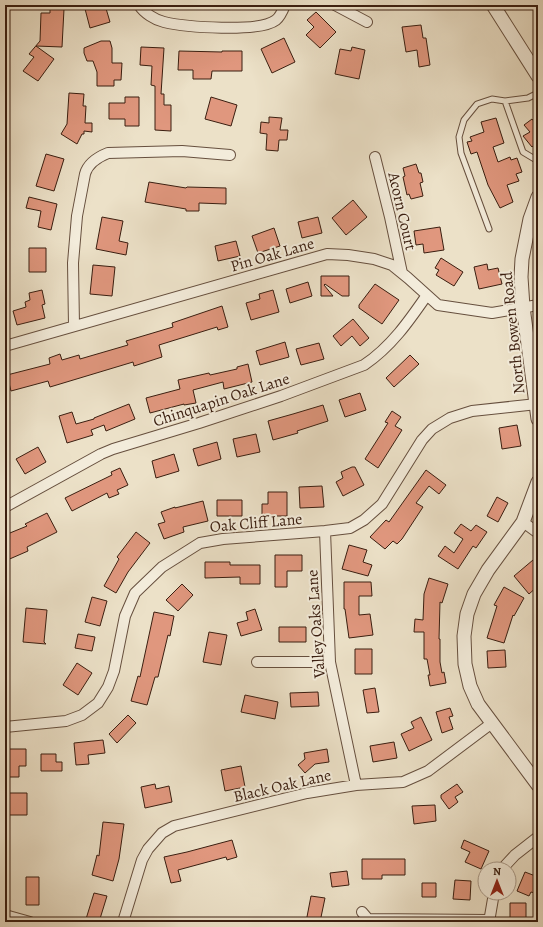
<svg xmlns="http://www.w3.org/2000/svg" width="543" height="927" font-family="Alegreya,serif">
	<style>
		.building { fill: #e0977e; stroke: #3a1e10 }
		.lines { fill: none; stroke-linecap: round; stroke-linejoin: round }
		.service-casing { stroke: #664f3e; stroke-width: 7 }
		.minor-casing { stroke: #664f3e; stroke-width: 12 }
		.tertiary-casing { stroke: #664f3e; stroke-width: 15 }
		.service { stroke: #f3ecdb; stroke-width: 5 }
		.minor { stroke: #f3ecdb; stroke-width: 10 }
		.tertiary { stroke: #f3ecdb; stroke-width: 13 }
		.labels { text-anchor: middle; stroke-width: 4; stroke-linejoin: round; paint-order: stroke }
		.street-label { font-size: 16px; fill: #3a1e10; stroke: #f3ecdb }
	</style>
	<rect width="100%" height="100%" fill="#ece1c8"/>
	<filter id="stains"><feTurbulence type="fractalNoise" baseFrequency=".005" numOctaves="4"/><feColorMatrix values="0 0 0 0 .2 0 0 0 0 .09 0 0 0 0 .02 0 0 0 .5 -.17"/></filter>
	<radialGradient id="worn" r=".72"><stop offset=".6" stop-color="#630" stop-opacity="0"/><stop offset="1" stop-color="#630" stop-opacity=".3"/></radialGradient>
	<!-- building -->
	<path class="building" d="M84 5H105L110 22 90 28Z
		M50 8 64 9 62 47 36 46 54 59 38 81 23 71 34 57 29 54 40 41 41 13H50Z
		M316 12 336 32 320 48 306 35 314 27 307 20Z
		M421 25 423 38H426L430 65 419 67 417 50 406 52 402 27Z
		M284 38 295 62 272 73 261 49Z
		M101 41H110L112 48V63H122L121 80H114V86H97V72L93 61H87L84 53V48Z
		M141 47 164 48 161 94H164V105H171V131L155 130V86L151 85 152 66 140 65Z
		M352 47 365 50 359 79 335 74 340 49 351 51Z
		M179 51 222 52V51H242V71H212L211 79H193V70H178Z
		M69 93 84 94 83 106H86L85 123H92V132L84 131V134H82L77 144 61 134 67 124Z
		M125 97H139V126H125V119H109V103H125Z
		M211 97 237 105 231 126 205 119Z
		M269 117 282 118 280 130H288L287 140H279L278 151 266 150 267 134 260 133 261 122 269 123Z
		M496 118 504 143 493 147 498 162 510 157 511 160 517 158 522 172 516 174 519 181 507 185 513 202 500 208 488 185 477 152 471 154 467 142 472 141 470 137 484 132 481 122Z
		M532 119 538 126V142L532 147 523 136 530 132 524 125Z
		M46 154 64 159 54 191 36 186Z
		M416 164 419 173H421L423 182 420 183 423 196 411 199 409 194 407 195 403 177 405 176 403 168Z
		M149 182 186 188 187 187 226 188V204L199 203V211H186V209L145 202Z
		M29 197 57 204 51 230 38 227 41 211 26 208Z
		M353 200 367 217 346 235 332 218Z
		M102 217 123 221 119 241 128 243 126 255 96 249Z
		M318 217 322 233 302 238 298 222Z
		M440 227 444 250 424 253 423 244 416 245 414 231Z
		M274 228 280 246 258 253 252 236Z
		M236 241 240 256 218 261 215 246Z
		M29 248H46V272H29Z
		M441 258 463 272 454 286 436 275 439 270 435 268Z
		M487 264 488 270 498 268 502 284 479 289 474 267Z
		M93 265 115 267 112 296 90 294Z
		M321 276H349V296H342L325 284 324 285 333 296H321Z
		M308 282 312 296 290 303 286 289Z
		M375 284 399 300 382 324 359 308V305Z
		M42 290 45 304 42 305 45 318 17 325 13 311 26 307 25 302 30 300 29 293Z
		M273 290 279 312 251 320 246 303 260 299 259 294Z
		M222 306 228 327 218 330 217 327 159 345 162 357 134 366 133 362 50 387 48 381 11 391 7 375 50 364 49 358 60 354 62 360 79 355 80 359 128 345 126 341 173 327 172 323Z
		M353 319 369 338 360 346 352 336 341 346 333 336Z
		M285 342 289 357 260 365 256 351Z
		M319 343 324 359 301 365 296 349Z
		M410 355 419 364 394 387 386 378Z
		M248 364 252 382 224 389 223 382 193 390 196 403 184 405V404L150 413 146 398 180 389 178 380 209 373 210 375 237 369V367Z
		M360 393 366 410 345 417 339 400Z
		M129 404 135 419 106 431 104 425 91 430 93 435 67 443 59 416 72 412 76 424 94 419V418Z
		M323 405 328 421 297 431 298 433 273 440 268 421 293 414Z
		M392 411 401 417 395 426 402 430 378 468 365 459 388 423 385 422Z
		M517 425 521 446 502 449 499 428Z
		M256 434 260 452 237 457 233 439Z
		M217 442 221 459 198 466 193 449Z
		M38 447 46 462 25 474 16 459Z
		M174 454 179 471 156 478 152 461Z
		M352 467H355L364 485 343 496 336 482 343 478 341 472Z
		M120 468 128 485 117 490 119 494 109 498 107 493 72 511 65 498 112 475 111 472Z
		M426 470 446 485 439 494 429 486 416 503 423 507 402 539 397 544 393 541 385 549 370 537 386 520 389 522Z
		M322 486 324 507 300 508 299 487Z
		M268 492H287V516H262V504H268Z
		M497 497 508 503 498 522 487 516Z
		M217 500H242V516H217Z
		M203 501 208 521 183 527 184 532 164 539 158 524 165 522 161 512 175 507V508Z
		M47 513 57 532 27 547 28 551 5 561V535L27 526 25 524Z
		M461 524 471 531 476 525 487 532 476 548 473 546 458 569 438 556 445 546 454 553 463 539 454 533Z
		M136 532 150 543 128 572 116 593 104 586 119 559 117 557Z
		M349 545 367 550 363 562 372 565 368 576 342 569Z
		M275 555H302V571H287V587H275Z
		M533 560 538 566V586L529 594 514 576Z
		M205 562H230V565H260V584H240V577L205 578Z
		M429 578 448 584 442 603 440 602 439 639H440V662L442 673 444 672 446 683 430 686 428 675H430L427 659H424V632H414L415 619 423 620 424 594Z
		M344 582H371L372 596H359V615L370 614 373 635 349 638 345 609H344Z
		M182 584 193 595 178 611 166 600Z
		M504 587 524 598 514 616 513 615 504 643 487 638 497 606 494 605Z
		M92 597 107 601 100 626 85 622Z
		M26 608 47 610 44 642 46 644 23 642Z
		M255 609 262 630 241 636 237 623 248 620 246 612Z
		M154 612 174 616 170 636 168 635 158 677H155L147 705 131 701 138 676 140 677Z
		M279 627H306V642H279Z
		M209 632 227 635 221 665 203 662Z
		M78 634 95 637 92 651 75 648Z
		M355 649H372V674H355Z
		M505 650 506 667 488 668 487 651Z
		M77 663 92 673 78 695 63 685Z
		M375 688 379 712 367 713 363 690Z
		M318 692 319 706 291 707 290 693Z
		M245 695 278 702 275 719 241 712Z
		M450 708 453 716 449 717 453 729 442 733 436 712Z
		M128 715 136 723 117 743 109 734Z
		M421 717 432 740 409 751 401 734 414 728 411 722Z
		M103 740 105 753 88 755 89 764 76 765 74 743Z
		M394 742 397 758 373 762 370 746Z
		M5 749H26V766H19V777H5Z
		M327 749 329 762 315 764 305 773 298 765 305 759 304 753Z
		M41 754H56V762H62V771H41Z
		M241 766 245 787 225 791 221 770Z
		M155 784 156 789 169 786 172 802 145 808 141 787Z
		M457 784 463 792 455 797 458 802 449 809 441 798V795Z
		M7 793H27V815H7Z
		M435 805 436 821 414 824 412 806Z
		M103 822 124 824 119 859 113 881 92 875 97 855 99 856Z
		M232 840 237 857 227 860 226 857 178 870 181 881 171 883 164 857 187 852Z
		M464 840 489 851 481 869 465 862 470 852 461 848Z
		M362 859H405V875H382V879H362Z
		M347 871 349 885 332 887 330 873Z
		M525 872 538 877V894L531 892 529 896 517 891Z
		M26 877H39V905H26Z
		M455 880 471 881 470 900 453 899Z
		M422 883H436V897H422Z
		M94 893 107 896 99 922 86 919Z
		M311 896 325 898 320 922H306Z
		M510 903H526V922H510Z"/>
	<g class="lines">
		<!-- service casing -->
		<g class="service-casing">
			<path id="service" d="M538 93 528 98 505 101 523 152 538 161
				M489 229 461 153 459 137 464 120 477 104 492 99 505 101"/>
		</g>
		<!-- minor casing -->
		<g class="minor-casing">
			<path id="minor" d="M139 5C144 13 155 20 164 22 185 27 259 33 276 20 280 17 283 10 285 5
				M335 5 367 22
				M375 157 390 217 402 273
				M74 326 73 263 77 216 85 174C88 163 98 157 108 153L182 151 230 155
				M5 346 327 254 348 255 374 259 392 265 408 278 438 305 492 313 538 305
				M5 507 101 454 113 449 199 423 281 396 364 365C391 347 409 321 427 295
				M523 522 538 533
				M325 531 330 662 356 785
				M257 662H330
				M5 727 66 721 82 715 98 703 108 687 114 671 125 616 135 593 162 567 200 543 223 539 325 531 350 528 364 520 382 504 422 440 432 429 450 418 472 411 537 404
				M502 869 515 855 538 837
				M362 912 368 919 489 920
				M5 915 30 922
				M123 922 142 860 148 849 162 833 174 826 307 793 356 785 403 782 428 771 492 723
				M489 922 494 893"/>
		</g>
		<!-- tertiary casing -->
		<g class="tertiary-casing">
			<path id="tertiary" d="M493 5 538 76
				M538 197 530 219 522 259 521 277 523 307 538 419
				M538 482 523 522 488 570 474 594 467 614 464 636 465 664 470 686 478 704 538 785"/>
		</g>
		<!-- service -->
		<use href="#service" class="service"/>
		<!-- minor -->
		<use href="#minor" class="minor"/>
		<!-- tertiary -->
		<use href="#tertiary" class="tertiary"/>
	</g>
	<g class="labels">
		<!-- street labels -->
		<g class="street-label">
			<text transform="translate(403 211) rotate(77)" y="6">Acorn Court</text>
			<text transform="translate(272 254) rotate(-16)" y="6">Pin Oak Lane</text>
			<text transform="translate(512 333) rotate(-96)" y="6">North Bowen Road</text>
			<text transform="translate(221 399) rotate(-18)" y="6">Chinquapin Oak Lane</text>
			<text transform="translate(256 522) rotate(-5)" y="6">Oak Cliff Lane</text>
			<text transform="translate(315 624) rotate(-94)" y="6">Valley Oaks Lane</text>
			<text transform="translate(282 785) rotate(-13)" y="6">Black Oak Lane</text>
		</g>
	</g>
	<!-- margin -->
	<rect width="543" height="927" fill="none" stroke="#ece1c8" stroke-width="20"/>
	<rect x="6" y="6" width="531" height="915" fill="none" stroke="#3a1e10" stroke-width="2"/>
	<rect x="10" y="10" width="523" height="907" fill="none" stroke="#3a1e10"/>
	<!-- north arrow -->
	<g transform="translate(497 881)"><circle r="19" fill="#f3ecdb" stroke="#a99a8a"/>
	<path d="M0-3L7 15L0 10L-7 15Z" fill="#8f2418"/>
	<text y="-6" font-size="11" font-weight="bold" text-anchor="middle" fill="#3a1e10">N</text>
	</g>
	<rect width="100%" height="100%" filter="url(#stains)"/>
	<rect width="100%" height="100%" fill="url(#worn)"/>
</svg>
